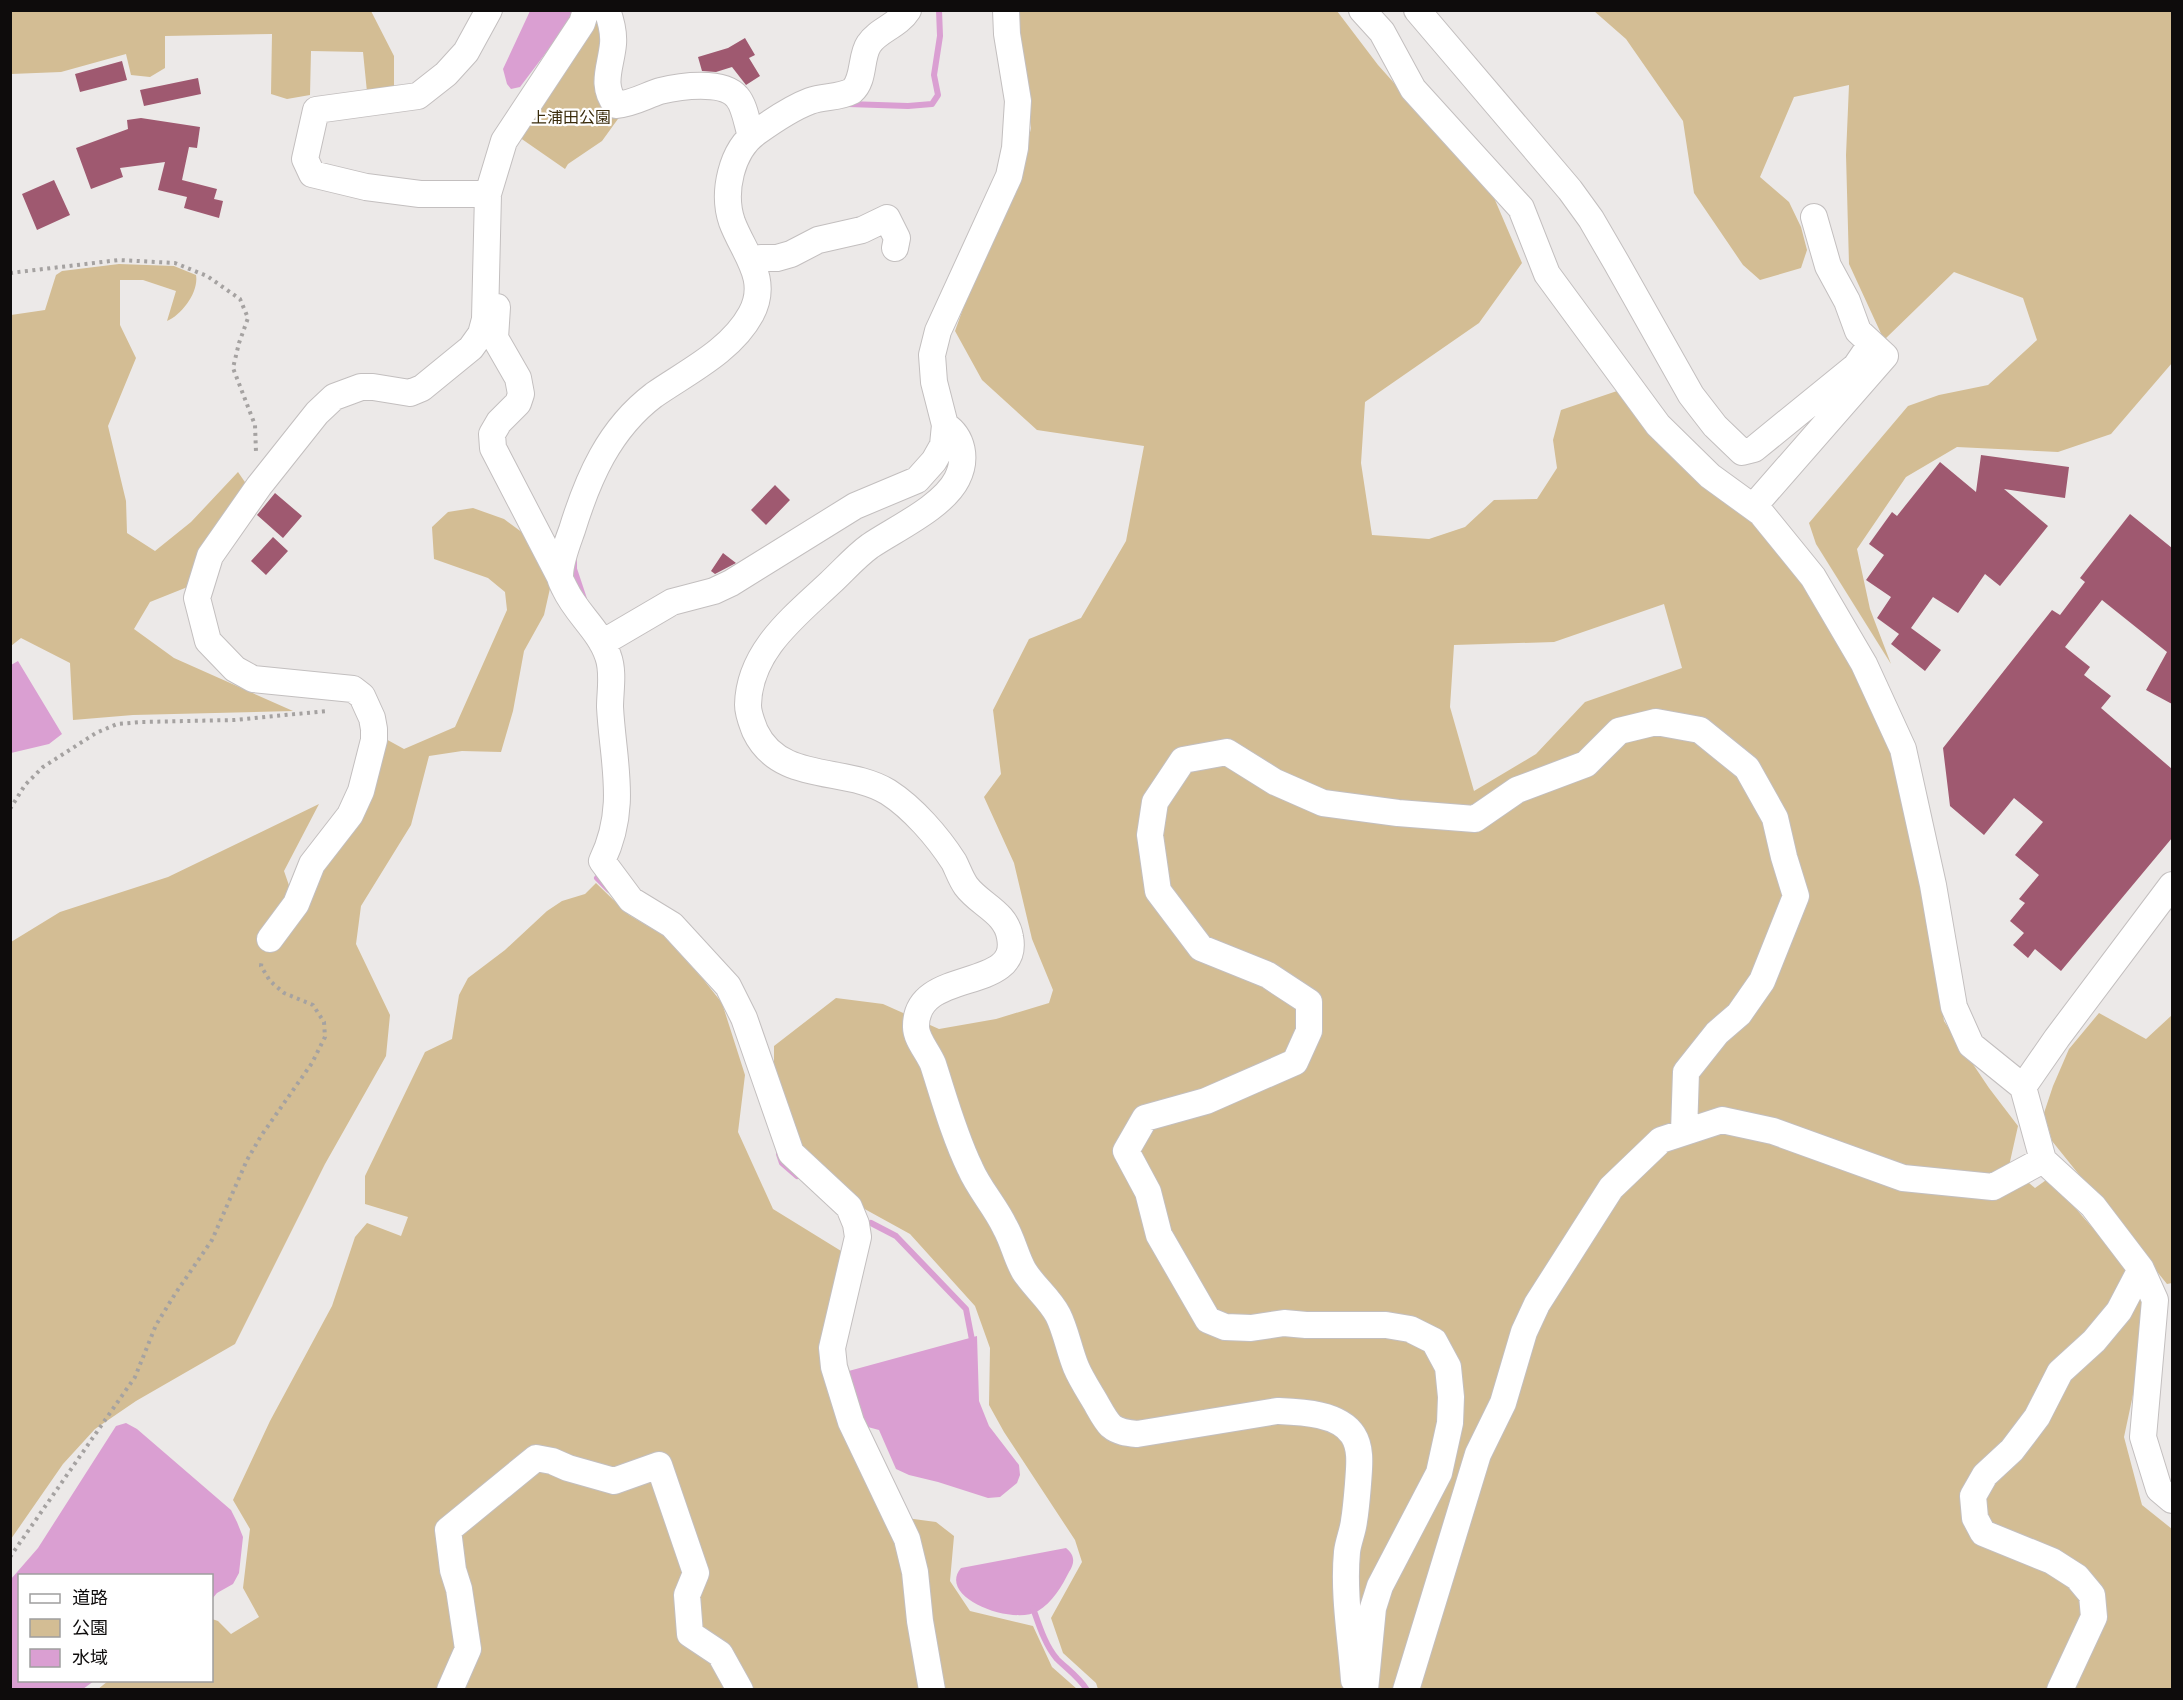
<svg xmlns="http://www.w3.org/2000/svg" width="2183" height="1700" font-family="Jost,'Noto Sans JP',sans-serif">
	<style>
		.green { fill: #d3bd94; fill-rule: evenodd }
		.water { fill: #da9fd2 }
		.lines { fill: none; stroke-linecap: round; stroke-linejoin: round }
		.stream { stroke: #da9fd2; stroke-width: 6 }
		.building { fill: #9f5970 }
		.minor-casing { stroke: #c3bfbf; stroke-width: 28 }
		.path { stroke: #a5a2a1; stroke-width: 4; stroke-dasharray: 3 4.5; stroke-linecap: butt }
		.minor { stroke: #fff; stroke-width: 26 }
		.labels { text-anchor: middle; stroke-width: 4.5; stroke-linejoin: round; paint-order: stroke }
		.park-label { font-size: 16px; fill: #3a2c0c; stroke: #fff }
	</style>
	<rect width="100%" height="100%" fill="#ece9e8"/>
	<!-- green -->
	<path class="green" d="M10 11H371L394 56V87L367 92 363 52 311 51 310 95 287 99 271 94 272 34 165 36V68L150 77 131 75 126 54 61 72 11 74Z
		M1017 11H1337L1378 65 1492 193 1522 263 1479 323 1365 402 1361 463 1372 535 1429 539 1465 527 1494 500 1537 499 1557 468 1553 440 1561 410 1617 391 1659 445 1750 516 1811 593 1855 667 1891 745 1921 877 1944 1021 1989 1088 2018 1126 2009 1166 2035 1188 2049 1178 2118 1257 2144 1301V1343L2124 1437 2142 1505 2172 1529V1689H1098L1096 1683 1063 1653 1051 1618 1082 1562 1075 1540 1004 1432 989 1405 990 1348 975 1306 910 1234 861 1207 807 1155 785 1108 774 1075V1046L836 998 883 1004 939 1029 996 1019 1049 1003 1053 990 1032 939 1014 863 984 797 1001 774 993 710 1029 639 1081 618 1126 541 1144 446 1037 430 982 380 955 331 973 281 1016 193 1031 128 1014 18ZM1664 604 1682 668 1585 702 1536 754 1474 791 1450 707 1454 645 1554 642Z
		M1594 11H2172V363L2111 434 2058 452 1957 447 1906 477 1857 549 1870 609 1891 664 1816 544 1809 523 1908 406 1939 395 1988 385 2037 340 2023 298 1954 272 1884 340 1849 264 1846 155 1849 85 1794 97 1760 177 1789 202 1801 227 1807 250 1801 268 1760 280 1743 265 1694 193 1683 121 1626 39Z
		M601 16 623 112 602 141 568 164 565 169 516 135 577 43Z
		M119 264 174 266 196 275C199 292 182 315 167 321L176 291 143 280H120V325L136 358 108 426 126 501 127 533 155 551 191 522 238 472 249 488 190 586 150 602 134 629 174 658 293 711 133 715 73 720 70 663 21 638 11 646V315L45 310 56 275 62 271Z
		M473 508 504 519 527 536 551 584 544 615 524 651 513 711 501 752 462 751 429 756 411 825 361 906 356 944 390 1015 386 1056 325 1164 235 1344 136 1401 95 1429 63 1464 11 1539V942L60 912 168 877 319 804 284 871 292 894 384 738 404 749 455 727 507 610 505 592 488 578 434 559 432 527 448 512Z
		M596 883 629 915 663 935 703 979 722 1003 745 1075 738 1132 773 1209 846 1254 825 1348 891 1516 936 1522 954 1536 950 1581 970 1611 1033 1626 1052 1667 1077 1689 97 1690 108 1681 212 1680V1619L218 1621 231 1634 259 1617 243 1588 250 1529 233 1500 270 1421 332 1306 355 1237 367 1223 401 1236 408 1217 365 1204V1176L425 1052 452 1039 459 995 468 978 505 950 547 911 562 901 585 894Z
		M2099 1013 2146 1039 2172 1015V1283L2167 1284 2052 1141 2044 1113 2053 1086 2069 1049Z"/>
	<!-- water -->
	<path class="water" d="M530 11H572L573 17 520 87 511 89 507 84 503 69Z
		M18 661 62 734 49 744 11 753V665Z
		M977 1336 979 1401 989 1426 1019 1465 1020 1475 1017 1483 1000 1497 988 1498 938 1482 909 1475 896 1469 879 1430 864 1426 845 1372Z
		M126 1423 137 1429 231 1510 237 1522 243 1537 239 1573 233 1584 217 1593 212 1599V1576H20V1680L94 1681 83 1689H11V1579L38 1548 116 1426Z
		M1066 1548C1075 1555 1075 1563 1069 1572 1062 1586 1052 1603 1038 1611 1014 1626 936 1598 961 1568Z"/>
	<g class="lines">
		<!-- stream -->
		<path class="stream" d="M848 104 908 106 932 104 938 95 934 75 940 36 939 10
			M574 557V569L584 599
			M603 872 597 878 609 890
			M779 1154 782 1163 797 1176
			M871 1223 896 1236 966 1309 973 1345
			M1033 1608C1039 1625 1045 1645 1057 1659 1067 1669 1079 1677 1087 1690"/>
	</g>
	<!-- building -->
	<path class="building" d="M745 38 755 55 749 58 760 76 746 85 732 67 716 72 702 71 698 57 728 48Z
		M122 61 127 80 80 92 75 74Z
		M198 78 201 94 144 106 140 90Z
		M141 118 200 127 197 148 189 147 182 180 217 189 214 199 223 201 219 218 184 208 187 197 158 190 165 162 120 168 123 177 91 189 76 148 128 129 127 120Z
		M54 180 70 215 37 230 22 194Z
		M1981 455 2069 467 2065 498 2004 489 2048 526 2000 586 1985 574 1958 613 1933 597 1911 628 1941 650 1925 671 1891 644 1899 634 1877 618 1891 597 1866 580 1884 555 1869 544 1892 512 1897 516 1940 462 1976 492Z
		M775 485 790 500 766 525 751 510Z
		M275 493 302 516 283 538 257 515Z
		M2130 514 2172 548V704L2146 690 2167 652 2102 600 2065 647 2090 667 2084 675 2111 696 2101 708 2172 769V838L2061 971 2035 949 2028 958 2013 945 2024 933 2010 921 2025 903 2019 899 2039 875 2015 855 2043 822 2014 798 1984 835 1950 806 1943 748 2052 610 2060 615 2085 582 2080 578Z
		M273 537 288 551 266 575 251 561Z
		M723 553 736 563 715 574 711 571Z"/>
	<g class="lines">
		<!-- minor casing -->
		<g class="minor-casing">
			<path id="minor" d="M489 10 466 52 446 74 418 96 316 110 305 159 312 174 366 187 420 194H488L504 141 582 23 586 10
				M607 10C611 21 614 33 613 44 611 67 600 85 616 105 632 104 645 96 660 91 680 86 723 80 737 97 745 106 747 124 751 136
				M908 10C898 26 878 30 869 44 860 57 865 80 852 91 839 98 824 96 810 101 794 107 771 122 757 132 731 150 722 193 732 222 744 254 770 279 751 314 731 351 687 372 654 395 609 429 588 478 572 530 567 544 560 561 560 576 560 580 563 585 565 589 576 613 600 631 608 656 614 672 610 691 610 707 613 763 628 807 602 861L631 900 672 925 728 986 744 1018 791 1153 849 1207 856 1224 858 1237 832 1348 834 1367 851 1422 907 1539 915 1572 920 1621 932 1690
				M1362 10 1382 32 1413 89 1521 208 1547 274 1658 425 1710 476 1761 513 1813 577 1864 664 1903 749 1933 885 1954 1007 1971 1045 2023 1087 2043 1160 2093 1206 2141 1269 2155 1300 2143 1437 2159 1489 2172 1500
				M1417 10 1570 190 1591 219 1616 262 1691 395 1715 426 1742 452 1754 449 1856 366 1871 344
				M753 262 761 258H777L791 254 818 240 862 230 887 218 897 238 895 248
				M497 307 495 338 518 378 521 394 518 403 499 422 492 434 493 448 560 577
				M945 425C963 437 967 459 957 479 943 507 895 529 870 546 856 556 843 571 830 583 794 617 749 651 748 705 748 714 752 723 755 731 780 784 846 766 888 792 913 808 938 837 954 862 958 870 961 879 966 886 980 905 1006 912 1010 937 1021 994 915 966 916 1027 916 1039 928 1052 933 1064 944 1098 954 1135 970 1168 979 1189 995 1206 1005 1227 1013 1241 1016 1257 1024 1271 1034 1287 1049 1298 1058 1315 1066 1331 1069 1350 1076 1367 1081 1379 1089 1391 1096 1403 1100 1410 1105 1420 1111 1426 1118 1432 1127 1433 1137 1434L1277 1411C1301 1412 1339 1413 1353 1435 1362 1449 1359 1468 1358 1484 1357 1496 1356 1509 1354 1521 1353 1531 1348 1542 1347 1552 1343 1594 1351 1638 1354 1680
				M1753 507 1885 356 1858 331 1847 301 1828 266 1814 217
				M602 643 672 602 714 591 731 583 855 506 917 480 934 461 943 445 945 425 934 382 932 355 938 331 1009 176 1015 148 1018 101 1007 34 1006 10
				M270 939 296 904 312 864 350 815 361 791 374 740V729L372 718 362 696 353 689 253 679 235 669 208 641 197 598 210 556 259 486 317 413 334 397 361 387H373L410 393 422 388 471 348 481 334 485 319 488 194
				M2023 1087 2057 1038 2172 885
				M450 1690 468 1649 459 1589 453 1570 448 1530 536 1458 552 1461 568 1468 614 1481 659 1465 696 1573 687 1595 690 1634 720 1654 740 1690
				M1365 1690 1373 1608 1380 1586 1439 1473 1450 1423 1451 1397 1448 1367 1434 1341 1410 1329 1386 1325H1306L1284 1323 1251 1328 1225 1327 1208 1320 1159 1235 1148 1192 1126 1151 1145 1118 1206 1101 1295 1062 1309 1031V1002L1268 975 1201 948 1158 891 1150 835 1155 802 1183 760 1227 752 1275 782 1323 803 1398 813 1475 819 1517 790 1586 764 1619 731 1656 722 1700 730 1747 768 1775 818 1784 857 1796 896 1762 981 1739 1014 1717 1033 1686 1072 1684 1132
				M1406 1690 1478 1454 1503 1403 1524 1332 1537 1304 1611 1188 1661 1140 1722 1120 1773 1131 1903 1178 1993 1187 2043 1160
				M2060 1690 2094 1617 2092 1595 2077 1577 2052 1561 1983 1533 1975 1518 1973 1496 1985 1475 2012 1450 2037 1417 2060 1372 2094 1341 2119 1311 2141 1269"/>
		</g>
		<!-- path -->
		<path class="path" d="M10 273 119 260 175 263 207 276 240 299 248 318 239 343 233 368 255 425 256 452
			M10 809 25 785 43 767 96 733 117 724 141 722 234 720 327 711
			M10 1557 135 1377 156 1325 175 1294 212 1240 247 1160 261 1136 312 1063 325 1037 324 1022 313 1005 284 993 270 981 261 966 262 959"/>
		<!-- minor -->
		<use href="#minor" class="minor"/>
	</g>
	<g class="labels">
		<!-- park labels -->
		<g class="park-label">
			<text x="571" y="123">上浦田公園</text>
		</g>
	</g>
	<!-- border -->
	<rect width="2183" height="1700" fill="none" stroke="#0e0c0c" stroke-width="24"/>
	<!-- legend -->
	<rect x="18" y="1574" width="195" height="108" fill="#ffffff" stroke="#9f9e9e" stroke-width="1.5"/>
	<rect x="30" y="1594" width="30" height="9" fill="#ffffff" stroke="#9f9e9e" stroke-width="1.5"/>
	<text x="72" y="1604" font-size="18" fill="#0e0c0c">道路</text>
	<rect x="30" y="1619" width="30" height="18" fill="#d3bd94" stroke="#9f9e9e" stroke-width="1.5"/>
	<text x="72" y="1634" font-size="18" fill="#0e0c0c">公園</text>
	<rect x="30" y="1649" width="30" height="18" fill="#da9fd2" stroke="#9f9e9e" stroke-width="1.5"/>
	<text x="72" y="1664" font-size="18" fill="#0e0c0c">水域</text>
</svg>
